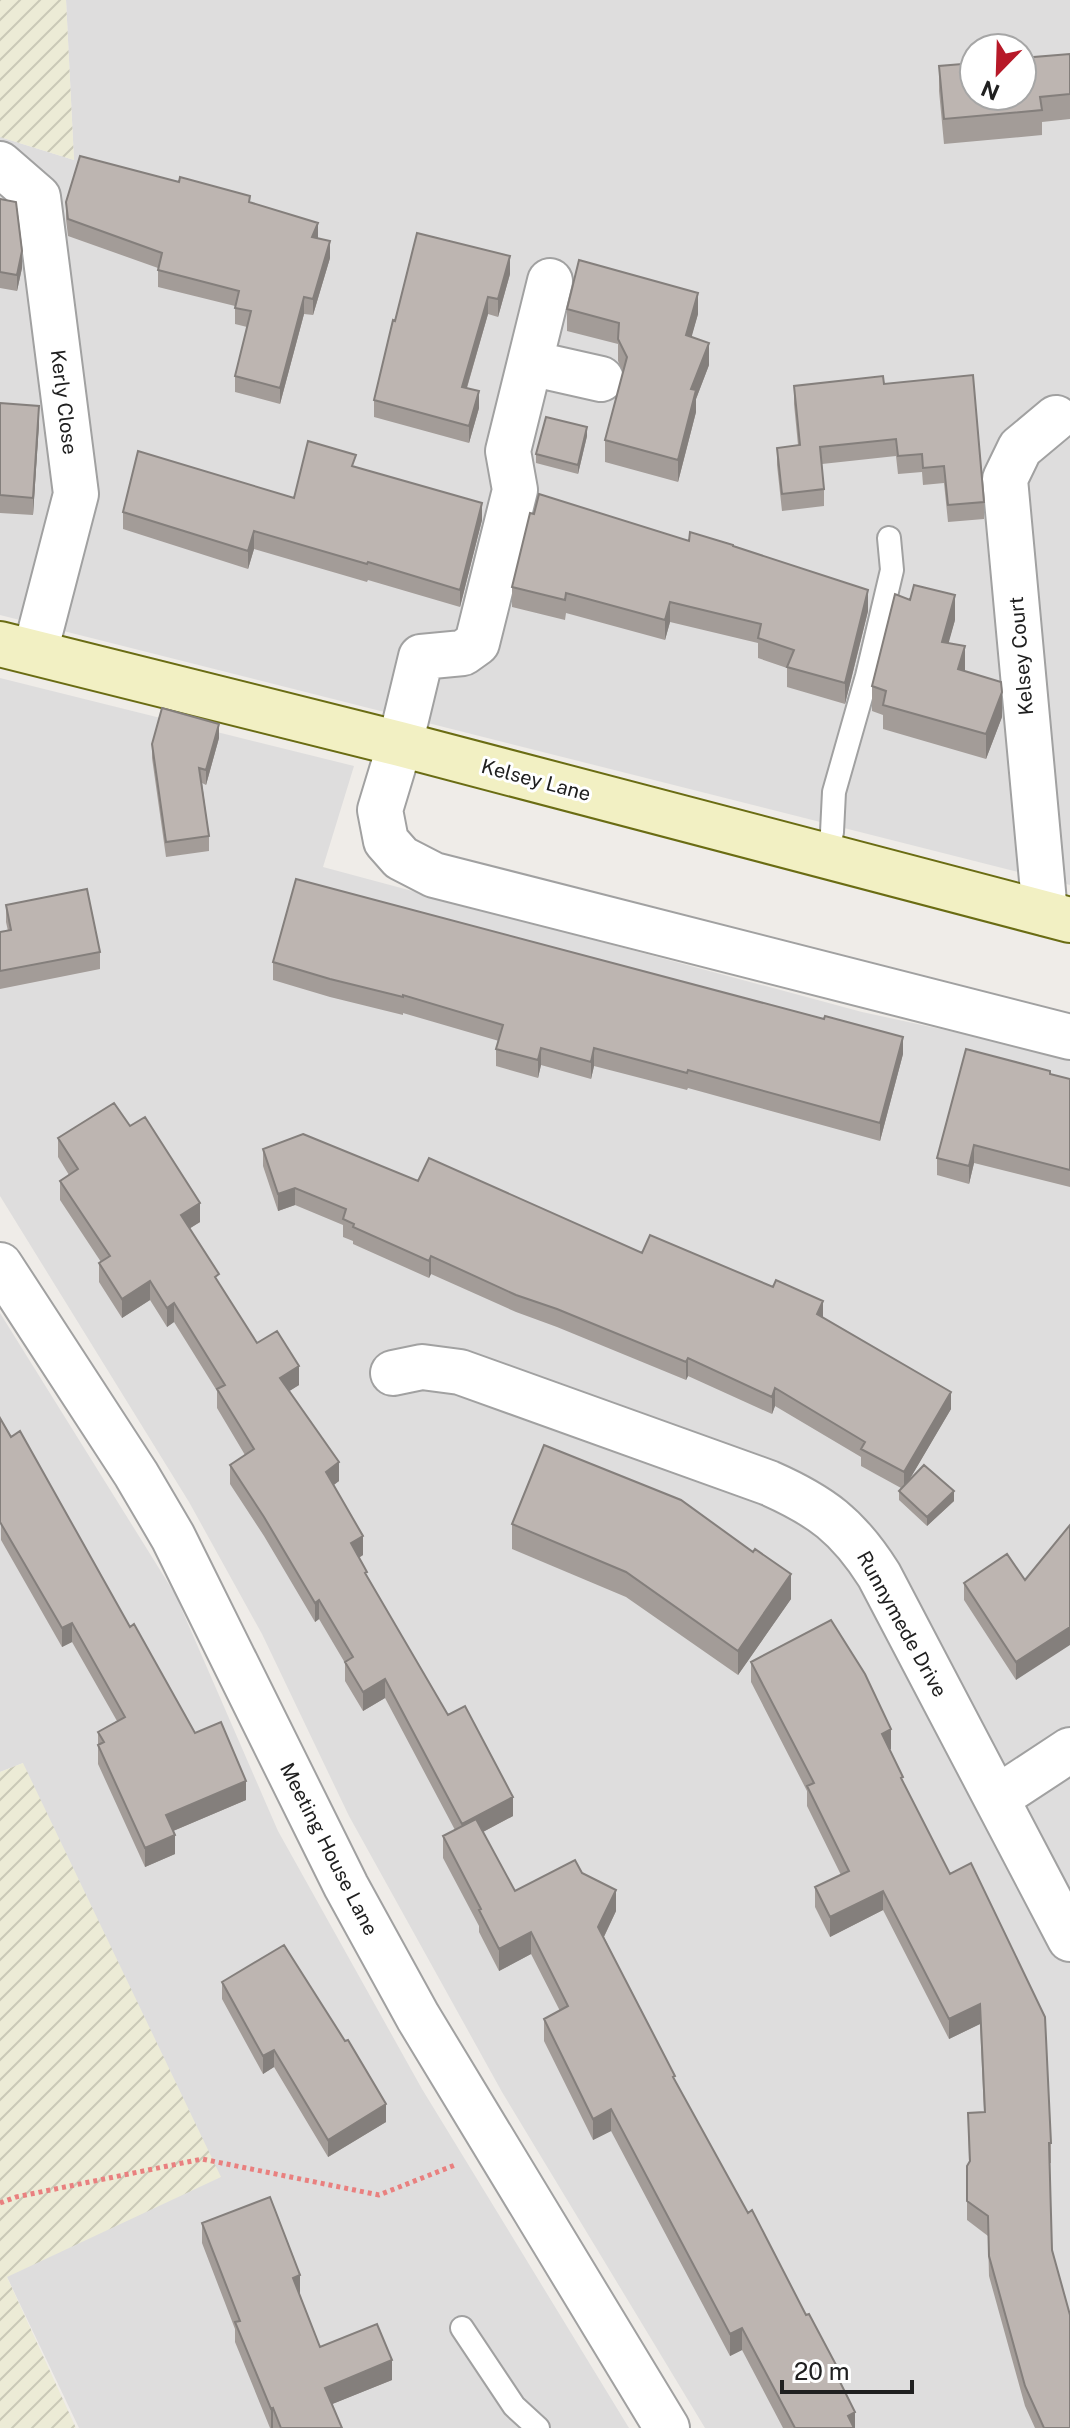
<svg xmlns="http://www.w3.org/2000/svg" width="1070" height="2428" font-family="'Public Sans',sans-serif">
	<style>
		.residential { fill: #dedddd; fill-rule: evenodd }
		.farmland { fill: url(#farmland-furrows) }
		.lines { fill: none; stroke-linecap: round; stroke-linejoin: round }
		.lane-casing { stroke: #a1a1a1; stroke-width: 26 }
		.street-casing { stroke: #a1a1a1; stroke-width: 48 }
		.secondary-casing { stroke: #6a6c13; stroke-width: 48 }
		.path { stroke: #e9807f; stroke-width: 5; stroke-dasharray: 4 4; stroke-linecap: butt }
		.lane { stroke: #fff; stroke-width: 22 }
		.street { stroke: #fff; stroke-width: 44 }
		.secondary { stroke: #f2f0c3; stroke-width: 44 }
		.wall { fill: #a39c98 }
		.shaded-wall { fill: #847f7c }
		.building { fill: #bdb5b1; stroke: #847f7c; stroke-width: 2 }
		.labels { text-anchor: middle; stroke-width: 6; stroke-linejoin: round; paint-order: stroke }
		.street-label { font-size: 20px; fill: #202020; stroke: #fff }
	</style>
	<defs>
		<pattern id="farmland-furrows" width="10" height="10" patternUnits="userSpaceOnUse" patternTransform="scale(2)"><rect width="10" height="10" fill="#ecebd6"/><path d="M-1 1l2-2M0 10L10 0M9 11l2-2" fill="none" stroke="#cac9b7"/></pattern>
	</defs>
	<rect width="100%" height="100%" fill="#efece8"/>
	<!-- residential -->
	<path class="residential" d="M66 0H1070V885L0 615V137L74 160ZM974 48H1022V96H974Z
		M0 678 354 766 323 867 862 1012 1070 1057V2428H705L502 2092 349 1816 262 1634 189 1502 0 1196Z
		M0 1313 175 1594 278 1831 422 2089 629 2428H79L7 2277 23 1763 0 1772Z"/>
	<!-- farmland -->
	<path class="farmland" d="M0 0H66L74 160 0 137Z
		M23 1763 221 2177 7 2277 76 2428H0V1772Z"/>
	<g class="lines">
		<!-- lane casing -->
		<g class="lane-casing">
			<path id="lane" d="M827 856 832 832 834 792 867 676 892 570 889 538
				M462 2328 514 2406 538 2428"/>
		</g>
		<!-- street casing -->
		<g class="street-casing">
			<path id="street" d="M0 164 38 197 76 494 35 652
				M550 281 508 451 515 490 477 643 463 653 421 657 400 744 380 810 386 841 401 858 434 875 1070 1037
				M530 363 601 379
				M1045 913 1005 479 1020 448 1056 418
				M0 1265 136 1474 173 1537 346 1886 418 2017 667 2428
				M393 1373 422 1367 460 1372 769 1483C821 1506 848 1526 879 1575L1070 1939
				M997 1798 1070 1750"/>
		</g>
		<!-- secondary casing -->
		<g class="secondary-casing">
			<path id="secondary" d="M0 644 400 744 1070 920"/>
		</g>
		<!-- path -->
		<path class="path" d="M0 2203 16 2197 202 2159 379 2195 455 2165"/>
		<!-- lane -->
		<use href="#lane" class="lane"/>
		<!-- street -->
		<use href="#street" class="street"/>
		<!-- secondary -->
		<use href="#secondary" class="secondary"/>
	</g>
	<!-- wall -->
	<path class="wall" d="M1070 54V119L1042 122V135L944 144 939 91V66Z
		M0 199 22 268 17 291 0 288Z
		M66 202H250L318 238 330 258 313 315 304 314 280 404 235 392V376L247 327 235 324V306L158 287V268L68 236 66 219Z
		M510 274 498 317 488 314 467 388 479 408 469 443 374 417V400L395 321Z
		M567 309 698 314 691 337 709 365 696 399V412L678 482 605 462V440L623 372 618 361V344L567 331Z
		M884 384 984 502V519L948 522 944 483 923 485 922 472 898 474 896 456 822 464 824 489V506L782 511 777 465V448L798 445 794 404V386Z
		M0 403 39 424 33 515 0 513Z
		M587 436 578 474 536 463V454Z
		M356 467 482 520 460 607 368 580 367 582 254 549 248 569 123 529V512L294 498Z
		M689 541 733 546 868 611 845 704 787 687V668L758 658V643L670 622 665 640 566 613 565 620 512 607V587Z
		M955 620 948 643 965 671 1002 717 986 759 883 729V715L872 711V686Z
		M219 738 206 785 202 783 209 836V851L166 857 152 758V744Z
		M6 905 100 952V969L0 989V932L8 931 6 922Z
		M273 962 903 1054 880 1141 688 1088 687 1090 594 1066 591 1079 541 1065 538 1078 496 1066V1049L499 1041 403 1013V1015L330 997 273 980Z
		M1050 1074 1070 1079V1187L974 1163 969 1184 937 1175V1158Z
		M130 1126 200 1222 190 1228 219 1284 257 1343 299 1385 289 1391 339 1481 333 1485 363 1555 359 1558 367 1577 448 1715 513 1816 483 1832 515 1891 582 1873 616 1911 604 1937 675 2081 843 2387 855 2428H783L742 2350 730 2356 611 2131 593 2140 544 2041V2019L560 2011 531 1954 499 1971 479 1932V1926L443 1858V1836L455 1830 385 1698 363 1711 345 1681V1663L319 1619 315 1622 264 1536 230 1484V1465L245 1455 217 1408V1391L174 1322 167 1327 150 1300 122 1318 99 1282V1263L101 1262 60 1200V1181L69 1175 58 1157V1138Z
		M263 1149 418 1181 642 1253 823 1318 951 1409 909 1480 954 1501 927 1526 899 1500V1491L901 1488 861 1466V1457L775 1406 772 1414 688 1376 686 1380 557 1327 516 1312 431 1274 429 1278 353 1244V1241L343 1237V1225L295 1205 278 1211 263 1166Z
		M0 1418 195 1733 246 1800 173 1831 175 1854 145 1867 98 1764V1732L117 1721 72 1642 62 1647 1 1540Z
		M512 1524 791 1599 738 1675 626 1597 512 1549Z
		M1025 1580 1016 1680 964 1600V1583Z
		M751 1662 891 1749 889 1750 1051 2143V2163H1050L1052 2250 1070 2428H1035L1025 2406 989 2276 988 2236 967 2220V2166L969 2163 968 2113 984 2112 980 2024 949 2039 883 1910 830 1937 815 1907V1887L841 1875 807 1806V1791L751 1682Z
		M222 1982 386 2122 328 2157 274 2067 263 2074 222 1999Z
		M202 2223 300 2295 320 2347 392 2380 332 2404 342 2428H270L235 2342V2329L202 2243Z"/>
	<!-- shaded-wall -->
	<path class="shaded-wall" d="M318 223V240L312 237Z
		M330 241V258L313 315V299Z
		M22 251V268L17 291V275Z
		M510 256V274L498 317V299Z
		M698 293V314L686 357V335Z
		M304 297V314L280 404V388Z
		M488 297V314L462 404V387Z
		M709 343V365L696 399V412L678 482V460L691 389Z
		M479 391V408L469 443V426Z
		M39 406V424L33 515V498Z
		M587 427V436L578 474V465Z
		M482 503V520L460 607V590Z
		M254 531V549L248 569V551Z
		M868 590V611L845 704V683Z
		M955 595V620L942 667V642Z
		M670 602V622L665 640V620Z
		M965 646V670L958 694V669Z
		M1002 692V717L986 759V734Z
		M219 724V738L206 785V770Z
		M903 1037V1054L880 1141V1123Z
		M541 1048V1065L538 1078V1060Z
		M594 1048V1066L591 1079V1062Z
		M974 1145V1163L969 1184V1166Z
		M295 1188V1205L278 1211V1194Z
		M200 1203V1222L181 1234V1215Z
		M431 1256V1274L429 1278V1261Z
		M150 1281V1300L122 1318V1299Z
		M823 1301V1318L817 1314Z
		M174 1303V1322L167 1327V1308Z
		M688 1358V1376L686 1380V1362Z
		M299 1366V1385L280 1397V1378Z
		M775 1388V1406L772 1414V1397Z
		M951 1392V1409L904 1489V1472Z
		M339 1462V1481L326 1491V1472Z
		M954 1491V1501L927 1526V1517Z
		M363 1536V1555L351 1562V1543Z
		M791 1574V1599L738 1675V1651Z
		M319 1600V1619L315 1622V1603Z
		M72 1623V1642L62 1647V1628Z
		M1070 1627V1645L1016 1680V1662Z
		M385 1679V1698L363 1711V1692Z
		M891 1729V1749L882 1753V1734Z
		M246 1781V1800L166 1834V1815Z
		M513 1797V1816L462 1843V1824Z
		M175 1835V1854L145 1867V1848Z
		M616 1890V1911L598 1949V1927Z
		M883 1891V1910L830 1937V1917Z
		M531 1932V1954L499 1971V1949Z
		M980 2004V2024L949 2039V2019Z
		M274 2050V2067L263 2074V2056Z
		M386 2104V2122L328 2157V2140Z
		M611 2109V2131L593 2140V2119Z
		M300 2275V2295L293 2298V2278Z
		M742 2328V2350L730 2356V2334Z
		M392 2360V2380L325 2407V2388Z
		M273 2408V2428H271V2409Z
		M855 2412V2428H848V2416Z"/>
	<!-- building -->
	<path class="building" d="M1070 54V94L1040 97 1042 110 944 119 939 66 974 63V96H1022V58Z
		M80 156 179 182 180 177 250 196 249 202 318 223 312 237 330 241 313 299 304 297 280 388 235 376 251 311 235 308 239 291 158 270 162 253 68 219 66 202Z
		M0 199 16 202 22 251 17 275 0 272Z
		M417 233 510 256 498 299 488 297 462 387 479 391 469 426 374 400 393 320 395 321Z
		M579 260 698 293 686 335 709 343 691 389 696 390 678 460 605 440 627 357 618 339 619 323 567 309Z
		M973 375 984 502 948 505 944 466 923 468 922 454 898 456 896 439 820 447 824 489 782 494 777 448 800 445 794 386 883 376 884 384Z
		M0 403 39 406 33 498 0 495Z
		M546 417 587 427 578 465 536 454Z
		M308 441 356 455 352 466 482 503 460 590 368 562 367 564 254 531 248 551 123 512 138 451 294 498Z
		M539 494 689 541 690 532 733 545V546L868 590 845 683 787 667 794 650 758 638 761 624 670 602 665 620 566 593 565 600 512 587 530 513 534 514Z
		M914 585 955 595 942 642 965 646 958 669 1001 682 1002 692 986 734 883 705 886 691 872 686 895 594 910 600Z
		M162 708 219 724 206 770 199 768 209 836 166 842 152 744Z
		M296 879 824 1019 825 1016 903 1037 880 1123 688 1070 687 1073 594 1048 591 1062 541 1048 538 1060 496 1049 503 1025 403 995V997L330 979 273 962Z
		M87 889 100 952 0 971V932L11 930 6 905Z
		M966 1049 1050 1071V1074L1070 1079V1170L974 1145 969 1166 937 1158Z
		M114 1103 130 1126 145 1117 200 1203 181 1215 219 1274 215 1277 257 1343 277 1331 299 1366 280 1378 339 1462 326 1472 363 1536 351 1543 367 1572 365 1573 448 1715 465 1706 513 1797 462 1824 385 1679 363 1692 345 1662 353 1657 319 1600 315 1603 264 1517 230 1465 254 1449 217 1389 225 1385 174 1303 167 1308 150 1281 122 1299 99 1263 110 1256 60 1181 78 1169 58 1138Z
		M303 1134 418 1181 429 1158 642 1253 650 1235 773 1287 776 1280 823 1301 817 1314 951 1392 904 1472 861 1449 865 1442 775 1388 772 1397 688 1358 686 1362 557 1309 516 1295 431 1256 429 1261 353 1227 354 1224 343 1219 346 1209 295 1188 278 1194 263 1149Z
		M0 1418 11 1437 20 1431 130 1627 134 1624 195 1733 221 1722 246 1781 166 1815 175 1835 145 1848 98 1745 104 1742 98 1732 125 1717 72 1623 62 1628 0 1522Z
		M544 1445 681 1500 753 1552 755 1549 791 1574 738 1651 626 1572 512 1524Z
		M924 1465 954 1491 927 1517 899 1491Z
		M1070 1525V1627L1016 1662 964 1583 1007 1554 1025 1580Z
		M831 1620 865 1674 891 1729 882 1734 903 1777 901 1778 950 1874 971 1863 1045 2017 1051 2143H1049L1052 2250 1070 2315V2428H1044L1025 2386 989 2256 988 2216 967 2201V2166L970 2161 968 2113 985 2112 980 2004 949 2019 883 1891 830 1917 815 1887 849 1871 807 1786 814 1783 751 1662Z
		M476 1819 515 1891 575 1860 582 1873 616 1890 598 1927 675 2076 673 2077 748 2213 752 2210 806 2315 809 2314 843 2378 839 2380 855 2412 848 2416 854 2428H795L742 2328 730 2334 611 2109 593 2119 544 2019 568 2006 531 1932 499 1949 479 1910 481 1909 443 1836Z
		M284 1945 345 2041 348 2040 386 2104 328 2140 274 2050 263 2056 222 1982Z
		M270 2197 300 2275 293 2278 320 2347 377 2324 392 2360 325 2388 342 2428H281L273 2408 271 2409 235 2322 240 2321 202 2223Z"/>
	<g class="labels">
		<!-- street labels -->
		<g class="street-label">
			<text transform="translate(64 402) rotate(83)" y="7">Kerly Close</text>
			<text transform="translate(1021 656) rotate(-95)" y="7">Kelsey Court</text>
			<text transform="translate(536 780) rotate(15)" y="7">Kelsey Lane</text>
			<text transform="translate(902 1624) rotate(61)" y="7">Runnymede Drive</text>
			<text transform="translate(329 1849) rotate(63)" y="7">Meeting House Lane</text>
		</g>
	</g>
	<!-- north arrow -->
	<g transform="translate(998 72) rotate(203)"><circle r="38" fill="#ffffff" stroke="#a6a6a6" stroke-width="2"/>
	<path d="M0-6L14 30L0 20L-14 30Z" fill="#b71928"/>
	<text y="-12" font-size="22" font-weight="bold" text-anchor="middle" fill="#202020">N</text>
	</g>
	<!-- scale -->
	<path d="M782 2380v12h130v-12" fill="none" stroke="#202020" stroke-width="4"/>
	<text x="794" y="2380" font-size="24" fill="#202020" stroke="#ffffff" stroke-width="6" paint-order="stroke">20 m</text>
</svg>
